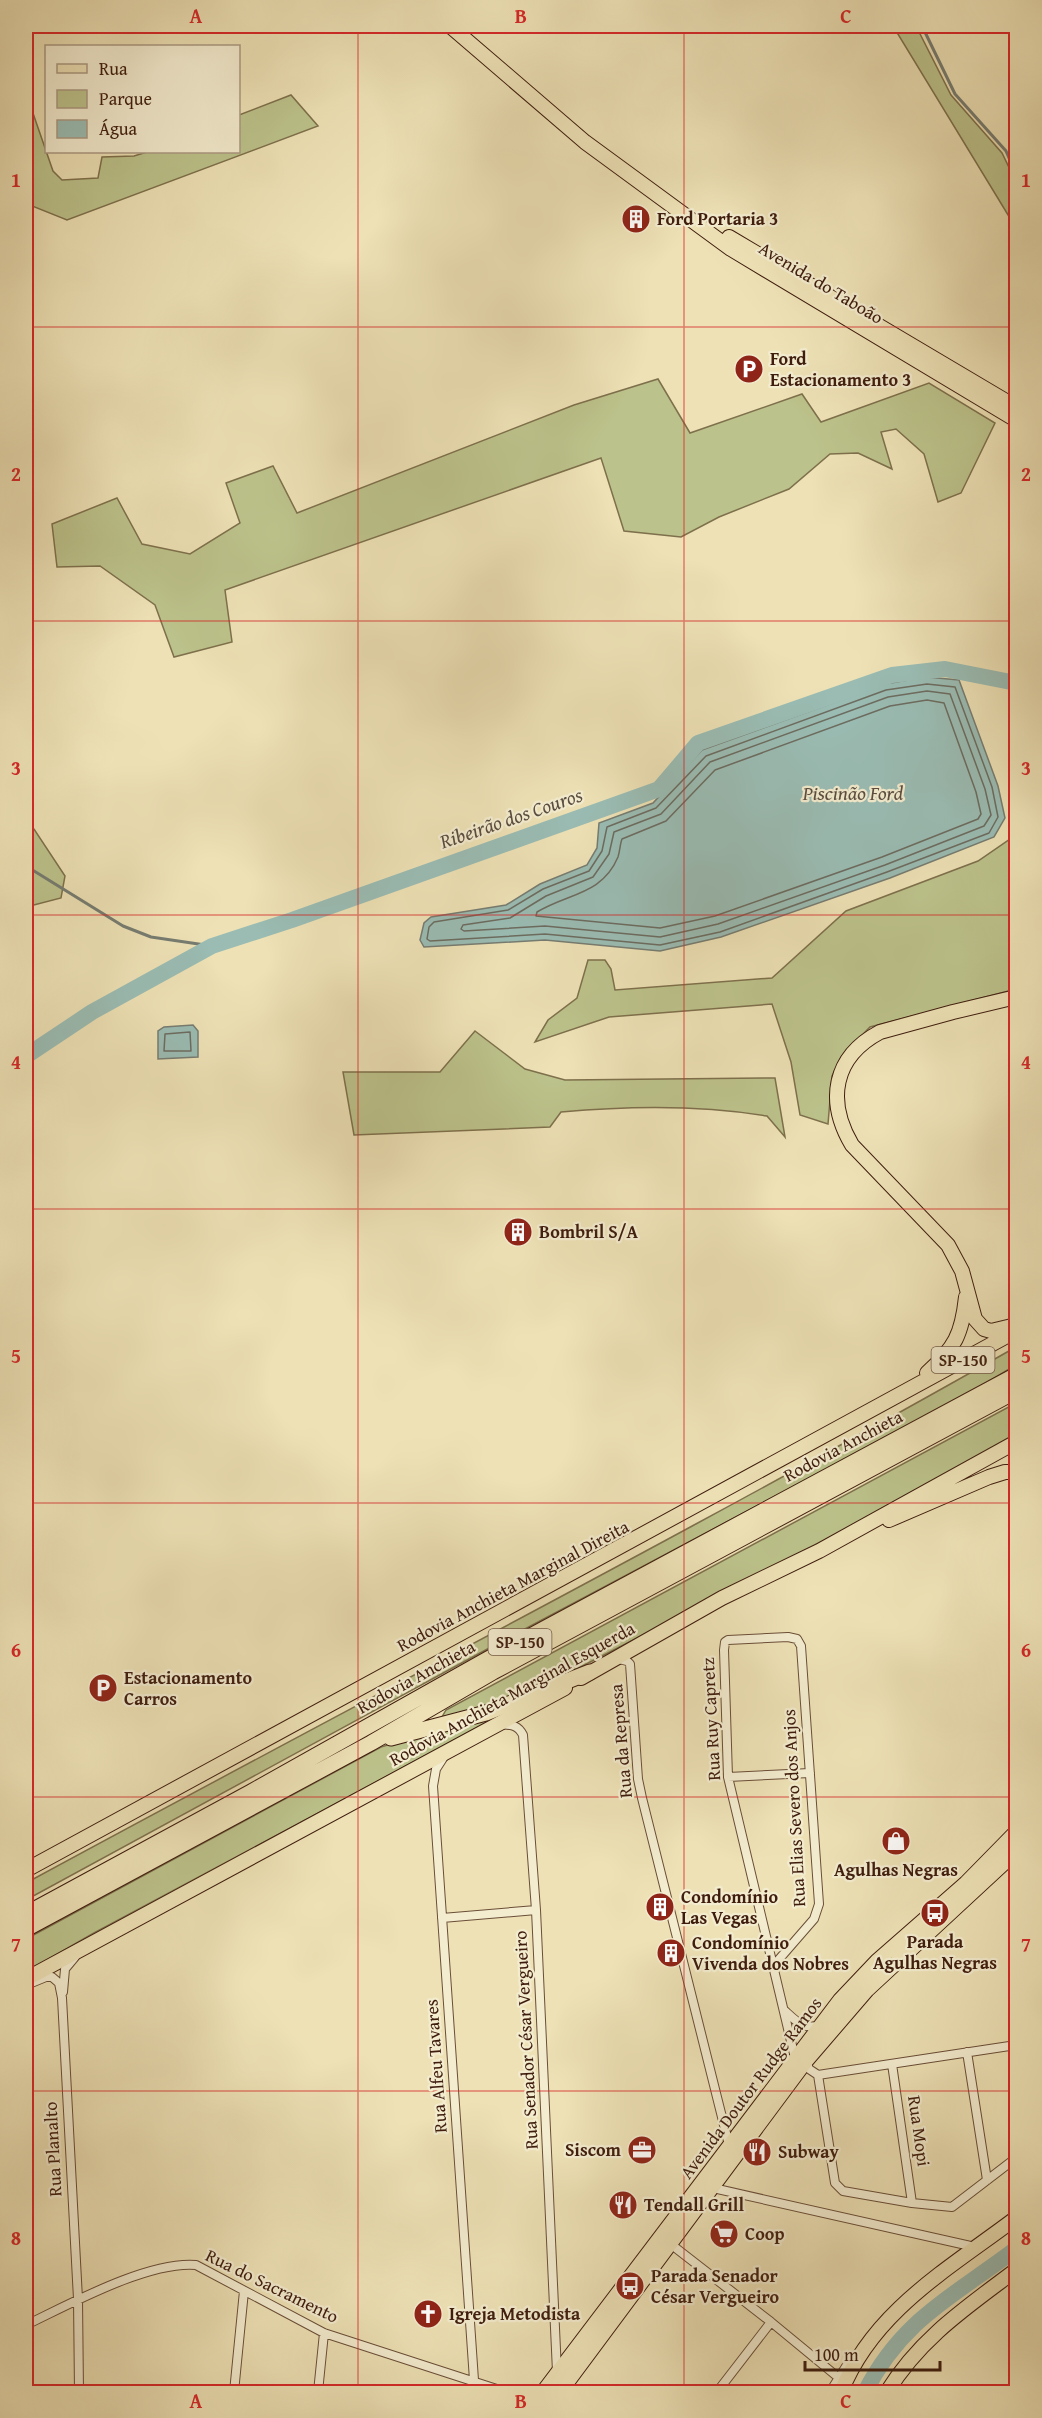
<svg xmlns="http://www.w3.org/2000/svg" width="1042" height="2418" font-family="'Gentium Book Plus',serif">
	<style>
		.green { fill: #bcc28b; stroke: #7e704c; stroke-width: 1.5 }
		.water { fill: #9abcb3; stroke: #767c71; stroke-width: 1.5 }
		.lines { fill: none; stroke-linecap: round; stroke-linejoin: round }
		.shore { stroke: #6c6c60; stroke-width: 1.5 }
		.stream { stroke: #767c71; stroke-width: 3 }
		.river { stroke: #9abcb3; stroke-width: 16 }
		.minor-casing { stroke: #6a4e38; stroke-width: 10 }
		.primary-casing { stroke: #3f1d0e; stroke-width: 16 }
		.trunk-casing { stroke: #3f1d0e; stroke-width: 16 }
		.motorway-casing { stroke: #3f1d0e; stroke-width: 17 }
		.minor { stroke: #f3eccf; stroke-width: 8 }
		.primary { stroke: #ede1b5; stroke-width: 14 }
		.trunk { stroke: #ede1b5; stroke-width: 14 }
		.motorway { stroke: #ede1b5; stroke-width: 15 }
		.grid { fill: none; stroke: #d62828; stroke-width: 1.5; stroke-opacity: 0.55 }
		.labels { text-anchor: middle; stroke-width: 4.5; stroke-linejoin: round; paint-order: stroke }
		.shield { fill: #f3eccf; stroke: #755b48; stroke-width: 1.5 }
		.shield-label { font-size: 16px; font-weight: bold; fill: #3f1d0e }
		.poi-label { font-size: 18px; font-weight: bold; fill: #3f1d0e; stroke: #f3eccf; text-anchor: start }
		.street-label { font-size: 18px; fill: #3f1d0e; stroke: #f3eccf }
		.water-label { font-size: 20px; font-style: italic; fill: #5a4d40; stroke: #f3eccf }
		.neatline { fill: none; stroke: #d62828; stroke-width: 2 }
		.grid-label { font-size: 20px; text-anchor: middle; font-weight: bold; fill: #d62828 }
	</style>
	<rect width="100%" height="100%" fill="#ede1b5"/>
	<filter id="stains"><feTurbulence type="fractalNoise" baseFrequency=".00333" numOctaves="4"/><feColorMatrix values="0 0 0 0 .2 0 0 0 0 .09 0 0 0 0 .02 0 0 0 .5 -.17"/></filter>
	<radialGradient id="worn" r=".72"><stop offset=".6" stop-color="#630" stop-opacity="0"/><stop offset="1" stop-color="#630" stop-opacity=".3"/></radialGradient>
	<!-- green -->
	<path class="green" d="M893 26H916L951 95 1002 153 1016 182V228Z
		M26 93 53 171 62 180 98 178 102 157 134 156 147 152H238L239 115 291 95 318 126 67 220 32 206 26 196Z
		M658 379 690 433 802 394 821 422 929 383 995 423 961 493 938 502 924 454 896 429 881 432 892 469 858 453 830 454 789 489 719 517 681 537 624 531 601 458 225 590 232 642 174 657 155 605 100 566 57 567 52 524 117 498 142 544 190 554 240 523 226 483 273 466 297 513 574 405Z
		M26 825 34 829 65 876 61 898 26 907Z
		M1016 835V989L870 1027 842 1056 832 1076 828 1124 800 1115 791 1062 772 1004 609 1017 535 1042 548 1020 577 998 588 960H605L611 969 615 990 772 978 846 911 978 861Z
		M475 1031 525 1069 565 1080 775 1078 785 1137 767 1116C701 1105 627 1106 561 1112L550 1127 354 1135 343 1072H440Z
		M1016 1347V1365L966 1395 504 1640 26 1900V1883C356 1704 690 1532 1016 1347Z
		M1016 1403V1435L789 1560 565 1675 474 1710 442 1717 446 1710Z
		M522 1704 94 1933 26 1972V1939L381 1747Z"/>
	<!-- water -->
	<path class="water" d="M926 677 959 680 998 786 1005 818 994 837 890 878 721 937 660 951 545 940 424 947 420 940 424 923 431 917 506 905 540 884 587 865 597 848 599 823 653 803 702 750 885 684Z
		M193 1025 198 1031V1057L158 1059V1031L164 1027Z"/>
	<g class="lines">
		<!-- shore -->
		<path class="shore" d="M927 684 955 687 992 787 998 817 989 833 887 872 720 932 660 945 545 934 430 941 427 939 429 927 434 922 508 910 543 889 589 871 602 851 607 827 656 808 706 756 886 690Z
			M927 691 950 694 985 789 991 815 984 826 885 865 718 924 660 937 545 926 464 931 461 929 463 925 510 918 546 896 593 877 609 854 614 832 661 814 710 762 888 697Z
			M927 700 944 703 976 792 981 814 978 819 882 857 715 916 660 928 536 916 537 912C568 893 602 895 618 857 620 851 620 844 622 839L666 821 715 770 890 706Z
			M190 1032 191 1051H164L165 1034Z"/>
		<!-- stream -->
		<path class="stream" d="M922 26 955 94 1006 151 1016 174
			M26 866 123 926 151 937 212 946"/>
		<!-- river -->
		<path class="river" d="M26 1056 92 1012 212 946 292 920 659 789 698 743 892 675 945 669 1016 683
			M865 2392C902 2319 954 2296 1016 2249"/>
		<!-- minor casing -->
		<g class="minor-casing">
			<path id="minor" d="M615 1658 627 1661 630 1664 638 1779 642 1798 729 2145
				M501 1724C512 1725 518 1725 523 1735L536 1910 557 2372
				M445 1755 436 1769 433 1786 474 2380
				M728 1777 810 1773
				M442 1918 536 1910
				M774 1965 814 1919 819 1904 801 1646 797 1639 788 1637 728 1640 725 1642 724 1650 728 1777 795 2058
				M29 1984 46 1977H52L59 1983 62 1998 78 2299 79 2392
				M63 1992 65 1969 75 1957
				M785 2011C797 2022 804 2030 820 2025
				M967 2052 987 2180
				M806 2061 809 2069 818 2075 1016 2045
				M892 2064 912 2203
				M818 2075 835 2183 843 2191 912 2203 952 2207 1016 2158
				M713 2188 975 2247
				M668 2242 771 2322 839 2378
				M26 2285 29 2323
				M26 2325C70 2304 148 2261 196 2265L324 2333 506 2392
				M234 2392 244 2291
				M318 2392 324 2333
				M717 2392 771 2322
				M830 2392 852 2357"/>
		</g>
		<!-- primary casing -->
		<g class="primary-casing">
			<path id="primary" d="M450 26 585 142 731 249 1016 420
				M729 237 1016 407
				M543 2392 840 2000 877 1961 966 1883 1016 1832
				M560 2392 806 2061 867 1990 1016 1852
				M841 2392C873 2311 950 2268 1016 2218
				M887 2392C920 2338 967 2307 1016 2270"/>
		</g>
		<!-- trunk casing -->
		<g class="trunk-casing">
			<path id="trunk" d="M1016 997 953 1012 880 1032C833 1057 826 1101 852 1145L948 1245 962 1271 975 1319 984 1329 991 1331 1016 1325
				M927 1373C955 1348 962 1334 966 1297
				M889 1520 989 1477 1005 1472H1016
				M581 1678 722 1598 819 1551 1016 1442
				M26 1870 1016 1331
				M26 1979 565 1688"/>
		</g>
		<!-- motorway casing -->
		<g class="motorway-casing">
			<path id="motorway" d="M391 1738 486 1713 590 1672
				M26 1914 251 1792 488 1659 1016 1375
				M26 1929 371 1743 493 1672 1016 1391"/>
		</g>
		<!-- minor -->
		<use href="#minor" class="minor"/>
		<!-- primary -->
		<use href="#primary" class="primary"/>
		<!-- trunk -->
		<use href="#trunk" class="trunk"/>
		<!-- motorway -->
		<use href="#motorway" class="motorway"/>
	</g>
	<!-- grid -->
	<path class="grid" d="M358 26V2392M684 26V2392M26 327H1016M26 621H1016M26 915H1016M26 1209H1016M26 1503H1016M26 1797H1016M26 2091H1016"/>
	<!-- icons -->
	<defs>
		<g id="building-disc" transform="scale(1.5)"><circle r="9.5" fill="#8f2418" stroke="#f3eccf"/><path d="M-4-6H4V6H1V3H-1V6H-4ZM-2.5-4.3h1.7v1.8h-1.7ZM.8-4.3h1.7v1.8H.8ZM-2.5-1h1.7V.8h-1.7ZM.8-1h1.7V.8H.8Z" fill="#fff"/></g>
		<g id="parking-disc" transform="scale(1.5)"><circle r="9.5" fill="#8f2418" stroke="#f3eccf"/><path d="M-3.5-5.5H1a3.5 3.5 0 0 1 0 7H-1V5.5H-3.5ZM-1-3.4V-.6H.8a1.4 1.4 0 0 0 0-2.8Z" fill="#fff"/></g>
		<g id="shop-disc" transform="scale(1.5)"><circle r="9.5" fill="#8f2418" stroke="#f3eccf"/><path d="M-5-2.5h2.3a2.7 3.5 0 0 1 5.4 0H5L5.5 6h-11ZM-1.5-2.5h3a1.5 2.3 0 0 0-3 0Z" fill="#fff"/></g>
		<g id="bus-disc" transform="scale(1.5)"><circle r="9.5" fill="#8f2418" stroke="#f3eccf"/><path d="M-5-6H5V4H4V6H2V4H-2V6H-4V4H-5ZM-3.5-4V0h7V-4ZM-3.5 1.2v1.5H-2V1.2ZM2 1.2v1.5H3.5V1.2Z" fill="#fff"/></g>
		<g id="office-disc" transform="scale(1.5)"><circle r="9.5" fill="#8f2418" stroke="#f3eccf"/><path d="M-6-3h4V-5.5h4V-3h4V5H-6ZM-1-4.5V-3h2v-1.5ZM-6 0V1H6V0Z" fill="#fff"/></g>
		<g id="restaurant-disc" transform="scale(1.5)"><circle r="9.5" fill="#8f2418" stroke="#f3eccf"/><path d="M-5-6h1v4h1v-4h1v4h1v-4h1v5L-1.5 .5V6h-2V.5L-5-1ZM5-6V6H3V1.5H1.5Q1.5-4 5-6Z" fill="#fff"/></g>
		<g id="supermarket-disc" transform="scale(1.5)"><circle r="9.5" fill="#8f2418" stroke="#f3eccf"/><path d="M-6-5.5h2.5l.6 2H6L4.5 2H-2.5L-4.4-4H-6ZM-1.5 3.2a1.3 1.3 0 1 0 .1 0ZM3 3.2a1.3 1.3 0 1 0 .1 0Z" fill="#fff"/></g>
		<g id="church-disc" transform="scale(1.5)"><circle r="9.5" fill="#8f2418" stroke="#f3eccf"/><path d="M-1.2-6h2.4v3.5h3.3v2.4h-3.3V6h-2.4V-.1h-3.3v-2.4h3.3Z" fill="#fff"/></g>
	</defs>
	<g fill-rule="evenodd">
		<use href="#building-disc" x="636" y="219"/>
		<use href="#parking-disc" x="749" y="369"/>
		<use href="#building-disc" x="518" y="1232"/>
		<use href="#parking-disc" x="103" y="1688"/>
		<use href="#shop-disc" x="896" y="1841"/>
		<use href="#building-disc" x="660" y="1907"/>
		<use href="#bus-disc" x="935" y="1913"/>
		<use href="#building-disc" x="671" y="1953"/>
		<use href="#office-disc" x="642" y="2150"/>
		<use href="#restaurant-disc" x="757" y="2152"/>
		<use href="#restaurant-disc" x="623" y="2205"/>
		<use href="#supermarket-disc" x="724" y="2234"/>
		<use href="#bus-disc" x="630" y="2286"/>
		<use href="#church-disc" x="428" y="2314"/>
	</g>
	<g class="labels">
		<!-- shield labels -->
		<g class="shield">
			<rect x="931.5" y="1347" width="63" height="26" rx="4.5"/>
			<rect x="488.5" y="1629" width="63" height="26" rx="4.5"/>
		</g>
		<g class="shield-label">
			<text x="963" y="1366">SP-150</text>
			<text x="520" y="1648">SP-150</text>
		</g>
		<!-- poi labels -->
		<g class="poi-label">
			<text x="657" y="225">Ford Portaria 3</text>
			<text x="770" y="365">Ford<tspan x="770" dy="21">Estacionamento 3</tspan></text>
			<text x="539" y="1238">Bombril S/A</text>
			<text x="124" y="1684">Estacionamento<tspan x="124" dy="21">Carros</tspan></text>
			<text x="896" y="1876" text-anchor="middle">Agulhas Negras</text>
			<text x="681" y="1903">Condomínio<tspan x="681" dy="21">Las Vegas</tspan></text>
			<text x="935" y="1948" text-anchor="middle">Parada<tspan x="935" dy="21">Agulhas Negras</tspan></text>
			<text x="692" y="1949">Condomínio<tspan x="692" dy="21">Vivenda dos Nobres</tspan></text>
			<text x="621" y="2156" text-anchor="end">Siscom</text>
			<text x="778" y="2158">Subway</text>
			<text x="644" y="2211">Tendall Grill</text>
			<text x="745" y="2240">Coop</text>
			<text x="651" y="2282">Parada Senador<tspan x="651" dy="21">César Vergueiro</tspan></text>
			<text x="449" y="2320">Igreja Metodista</text>
		</g>
		<!-- street labels -->
		<g class="street-label">
			<text transform="translate(821 283) rotate(31)" y="6">Avenida do Taboão</text>
			<text transform="translate(843 1446) rotate(-28)" y="6">Rodovia Anchieta</text>
			<text transform="translate(513 1586) rotate(-28)" y="6">Rodovia Anchieta Marginal Direita</text>
			<text transform="translate(416 1677) rotate(-29)" y="6">Rodovia Anchieta</text>
			<text transform="translate(512 1694) rotate(-29)" y="6">Rodovia Anchieta Marginal Esquerda</text>
			<text transform="translate(711 1719) rotate(-93)" y="6">Rua Ruy Capretz</text>
			<text transform="translate(621 1741) rotate(-95)" y="6">Rua da Represa</text>
			<text transform="translate(794 1808) rotate(-93)" y="6">Rua Elias Severo dos Anjos</text>
			<text transform="translate(526 2040) rotate(-93)" y="6">Rua Senador César Vergueiro</text>
			<text transform="translate(436 2066) rotate(-94)" y="6">Rua Alfeu Tavares</text>
			<text transform="translate(751 2088) rotate(-53)" y="6">Avenida Doutor Rudge Ramos</text>
			<text transform="translate(919 2131) rotate(82)" y="6">Rua Mopi</text>
			<text transform="translate(53 2149) rotate(-93)" y="6">Rua Planalto</text>
			<text transform="translate(272 2286) rotate(26)" y="6">Rua do Sacramento</text>
		</g>
		<!-- water labels -->
		<g class="water-label">
			<text x="853" y="800">Piscinão Ford</text>
			<text transform="translate(511 818) rotate(-19)" y="7">Ribeirão dos Couros</text>
		</g>
	</g>
	<!-- margin -->
	<rect width="1042" height="2418" fill="none" stroke="#ede1b5" stroke-width="66"/>
	<!-- legend -->
	<rect x="45" y="45" width="195" height="108" fill="#f3eccf" stroke="#ab9982" stroke-width="1.5"/>
	<rect x="57" y="64" width="30" height="9" fill="#ede1b5" stroke="#ab9982" stroke-width="1.5"/>
	<text x="99" y="75" font-size="18" fill="#3f1d0e">Rua</text>
	<rect x="57" y="90" width="30" height="18" fill="#bcc28b" stroke="#ab9982" stroke-width="1.5"/>
	<text x="99" y="105" font-size="18" fill="#3f1d0e">Parque</text>
	<rect x="57" y="120" width="30" height="18" fill="#9abcb3" stroke="#ab9982" stroke-width="1.5"/>
	<text x="99" y="135" font-size="18" fill="#3f1d0e">Água</text>
	<!-- scale -->
	<path d="M805 2361v9h135v-9" fill="none" stroke="#3f1d0e" stroke-width="3"/>
	<text x="814" y="2361" font-size="18" fill="#3f1d0e" stroke="#f3eccf" stroke-width="4.5" paint-order="stroke">100 m</text>
	<rect x="33" y="33" width="976" height="2352" class="neatline"/>
	<g class="grid-label">
		<text x="196" y="23">A</text>
		<text x="521" y="23">B</text>
		<text x="846" y="23">C</text>
		<text x="16" y="187">1</text>
		<text x="1026" y="187">1</text>
		<text x="16" y="481">2</text>
		<text x="1026" y="481">2</text>
		<text x="16" y="775">3</text>
		<text x="1026" y="775">3</text>
		<text x="16" y="1069">4</text>
		<text x="1026" y="1069">4</text>
		<text x="16" y="1363">5</text>
		<text x="1026" y="1363">5</text>
		<text x="16" y="1657">6</text>
		<text x="1026" y="1657">6</text>
		<text x="16" y="1951">7</text>
		<text x="1026" y="1951">7</text>
		<text x="16" y="2245">8</text>
		<text x="1026" y="2245">8</text>
		<text x="196" y="2408">A</text>
		<text x="521" y="2408">B</text>
		<text x="846" y="2408">C</text>
	</g>
	<rect width="100%" height="100%" filter="url(#stains)"/>
	<rect width="100%" height="100%" fill="url(#worn)"/>
</svg>
